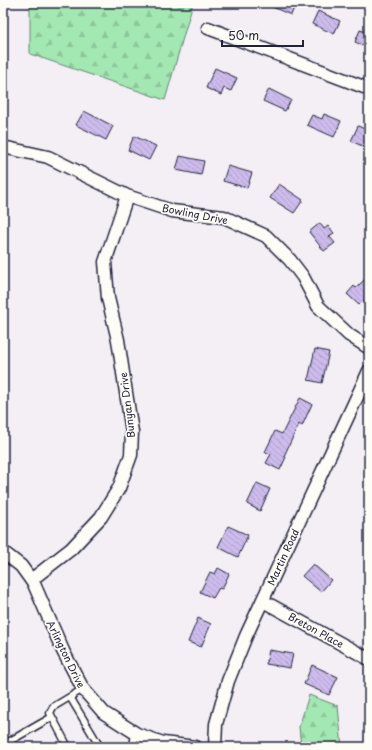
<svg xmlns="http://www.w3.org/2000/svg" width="372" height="750" font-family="'Playpen Sans',sans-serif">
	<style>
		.forest { fill: url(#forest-firs); stroke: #628476 }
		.building { fill: url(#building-back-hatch); stroke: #22223b }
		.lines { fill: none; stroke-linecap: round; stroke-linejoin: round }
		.service-casing { stroke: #22223b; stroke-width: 9 }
		.minor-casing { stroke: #22223b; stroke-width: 15 }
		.service { stroke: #fdfcf7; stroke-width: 6 }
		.minor { stroke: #fdfcf7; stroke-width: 12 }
		.labels { text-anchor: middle; stroke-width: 3.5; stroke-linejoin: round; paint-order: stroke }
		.street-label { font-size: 10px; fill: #22223b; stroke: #fdfcf7 }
	</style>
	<defs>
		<pattern id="forest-firs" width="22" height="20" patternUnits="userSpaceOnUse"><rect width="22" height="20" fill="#a3e7b2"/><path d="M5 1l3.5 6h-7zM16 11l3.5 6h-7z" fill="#8cc69a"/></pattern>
		<pattern id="building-back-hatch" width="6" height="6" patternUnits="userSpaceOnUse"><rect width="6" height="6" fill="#ccbbec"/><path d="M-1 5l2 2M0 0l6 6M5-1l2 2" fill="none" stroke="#afa0cb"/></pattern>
	</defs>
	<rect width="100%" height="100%" fill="#f3eff5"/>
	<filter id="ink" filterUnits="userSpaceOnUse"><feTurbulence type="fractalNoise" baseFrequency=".025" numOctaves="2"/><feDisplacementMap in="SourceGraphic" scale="8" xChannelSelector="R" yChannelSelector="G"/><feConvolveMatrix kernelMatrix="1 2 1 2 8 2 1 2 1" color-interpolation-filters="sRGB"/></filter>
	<g filter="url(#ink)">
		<!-- forest -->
		<path class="forest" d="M30 3H193L165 100 30 54Z
			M309 695 338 706 342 747H301L299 727Z"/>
		<!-- building -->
		<path class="building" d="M263 3H296L291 15Z
			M318 11 340 21 334 34 312 24Z
			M360 30 369 33V48L355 42Z
			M215 68 237 78 231 91 224 88 221 95 206 88Z
			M269 89 291 100 285 111 263 101Z
			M84 111 113 126 106 140 76 125Z
			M324 114 341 121 334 137 307 125 312 115 322 119Z
			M358 126 369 131V149L351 141Z
			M134 136 156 146 149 160 128 150Z
			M180 156 204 161 201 175 176 170Z
			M228 166 252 173 247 188 223 181Z
			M279 184 303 200 294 213 270 198Z
			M320 223 324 229 328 226 334 233 329 236 335 243 324 251 309 232Z
			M369 275V295L359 305 347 294 354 286 356 288Z
			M315 349 329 352 322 383 308 380Z
			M300 398 312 404 302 426 299 424 284 456 286 457 280 470 266 463 271 454 265 452 275 431 282 434Z
			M257 483 270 489 260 511 247 504Z
			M228 526 248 535 238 557 218 547Z
			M313 564 331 580 321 592 302 576Z
			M218 568 229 574 222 589 219 588 213 598 200 592 210 572 215 574Z
			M198 618 211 624 201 647 188 642Z
			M269 650 293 654 290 668 266 664Z
			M312 665 338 677 329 695 304 684Z"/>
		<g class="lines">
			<!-- service casing -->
			<g class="service-casing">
				<path id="service" d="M70 697 100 747
					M3 745 52 717
					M68 747 50 713 53 707 83 689
					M133 747 135 733"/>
			</g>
			<!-- minor casing -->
			<g class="minor-casing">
				<path id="minor" d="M208 28 369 89
					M3 147 48 157 127 196 172 211 224 217 266 236 290 260 303 277 318 306 349 335 369 348
					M3 552 21 566 34 584 63 651 83 689 104 713 137 734 163 743 195 747
					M31 580 71 549 101 517 119 488 131 455 132 432 118 340 108 298 105 262 127 196
					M263 601 369 659
					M215 747 216 724 228 681 246 636 369 371"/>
			</g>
			<!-- service -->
			<use href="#service" class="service"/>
			<!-- minor -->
			<use href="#minor" class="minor"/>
		</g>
	</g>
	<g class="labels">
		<!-- street labels -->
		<g class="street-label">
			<text transform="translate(195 214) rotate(11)" y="4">Bowling Drive</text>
			<text transform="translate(127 405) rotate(-97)" y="4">Bunyan Drive</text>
			<text transform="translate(283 557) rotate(-65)" y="4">Martin Road</text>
			<text transform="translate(316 630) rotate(29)" y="4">Breton Place</text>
			<text transform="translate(66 654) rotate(64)" y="4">Arlington Drive</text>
		</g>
	</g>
	<!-- margin -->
	<rect width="372" height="750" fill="none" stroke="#fdfcf7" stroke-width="16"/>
	<rect x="8" y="8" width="356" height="734" fill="none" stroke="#22223b" stroke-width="1.5" filter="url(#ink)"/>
	<!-- scale -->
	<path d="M222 40v6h81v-6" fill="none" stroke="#22223b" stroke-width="2"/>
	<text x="228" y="40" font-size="12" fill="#22223b" stroke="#fdfcf7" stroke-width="3" paint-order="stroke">50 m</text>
</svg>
